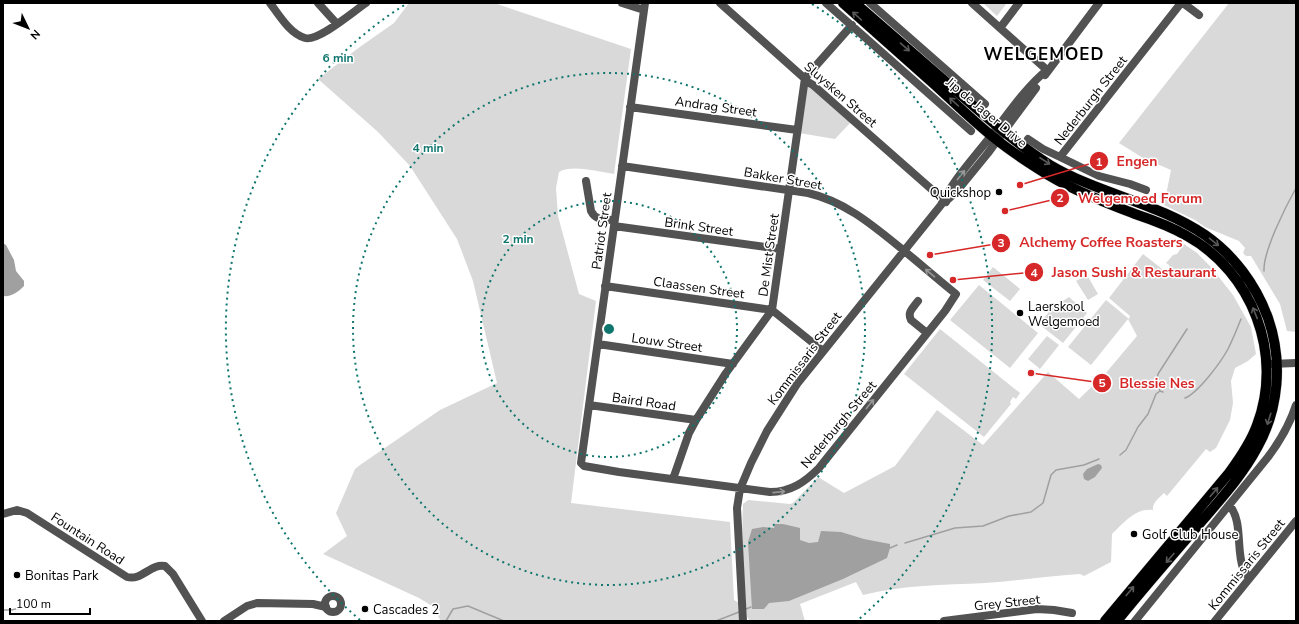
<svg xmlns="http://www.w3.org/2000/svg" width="1299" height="624" font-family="'Nunito Sans',sans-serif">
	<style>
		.green { fill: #d9d9d9 }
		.water { fill: #a0a0a0 }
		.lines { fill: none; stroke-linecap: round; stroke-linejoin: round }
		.stream { stroke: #a0a0a0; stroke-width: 1.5 }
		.major-casing { stroke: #dbdbdb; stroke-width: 11 }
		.minor { stroke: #525252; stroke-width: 8 }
		.major { stroke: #000; stroke-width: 10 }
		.oneway { stroke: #595959 }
		.oneway2 { stroke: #979797 }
		.ring { fill: none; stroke: #0f766e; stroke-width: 2; stroke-dasharray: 2 4 }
		.poi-dot { fill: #000; stroke: #fff; stroke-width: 1.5 }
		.labels { text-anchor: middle; stroke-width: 3; stroke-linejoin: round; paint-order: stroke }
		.street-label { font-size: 13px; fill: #000; stroke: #fff }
		.poi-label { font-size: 13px; fill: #000; stroke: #fff; text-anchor: start }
		.district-label { font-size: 17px; font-weight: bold; letter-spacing: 1px; fill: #000; stroke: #fff }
		.centre { fill: #0f766e; stroke: #fff; stroke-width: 2 }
		.ring-label { font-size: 12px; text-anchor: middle; font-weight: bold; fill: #0f766e; stroke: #fff; stroke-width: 3; stroke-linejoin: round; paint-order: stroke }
		.leader { fill: none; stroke: #d62828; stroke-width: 1.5 }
		.callout-dot { fill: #d62828; stroke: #fff; stroke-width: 1.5 }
		.mark-label { font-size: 12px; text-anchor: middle; font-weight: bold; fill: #fff }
		.callout-label { font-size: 14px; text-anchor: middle; font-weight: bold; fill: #d62828; stroke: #fff; stroke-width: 3; stroke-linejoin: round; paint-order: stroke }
	</style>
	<rect width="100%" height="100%" fill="#fff"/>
	<!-- green -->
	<path class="green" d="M409 3H494L631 49 614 174C600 172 572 164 559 172L556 188 558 216 579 294 596 301 571 503 730 522 734 600 739 603V621H441L438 616 440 611 419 598 323 554 347 536 336 513 355 469 360 465 440 410 497 383 473 281 457 239 410 166 378 132 318 79 357 49 394 23Z
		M983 3H1007L997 16Z
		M1229 3H1296V332L1287 331 1280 304 1251 256H1246L1243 253 1245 248 1239 241 1205 227 1195 220 1164 205 1171 170 1143 158 1119 143Z
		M808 87H810L851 122 835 139 799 133 807 88Z
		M1184 244 1197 253 1211 267 1233 295 1251 327 1256 354 1248 361 1235 368 1231 381 1233 403 1230 420 1216 448 1210 452 1206 449 1167 496 1164 493C1159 498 1152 503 1153 510 1135 508 1124 523 1112 534L1111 562 1084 576 1080 574C1048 576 1017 581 985 583 944 585 902 585 863 595L856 582 800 604 805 621H750L747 617C744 580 741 542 743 504L748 500 790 504 793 503 818 477 844 493 895 466 937 410 983 445 1048 372 1079 399 1105 374 1137 336 1128 319 1091 365 1068 347 1106 300 1129 319 1130 316 1109 298 1143 254 1166 272 1169 268V265L1166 263 1173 255 1177 254Z
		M993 267 1020 289 1010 301 983 280Z
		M1087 275 1098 294 1088 300 1076 281Z
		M979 285 1038 333 1010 368 950 320Z
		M1069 297 1087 313 1063 343 1039 324 1053 307Z
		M940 329 1020 393 1016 399 1013 397 1010 402 1011 404 984 437 904 374Z
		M1047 336 1059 345 1040 369 1028 359Z"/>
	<!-- water -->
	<path class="water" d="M3 243 6 245 14 260 16 271 24 281V286C18 292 12 297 3 296Z
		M1098 464 1101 465 1102 468 1095 477 1088 481 1084 479 1083 474 1087 469Z
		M775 524H783L800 528V540L809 543 818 542 821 531 841 532 864 539 890 544V548L887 558 843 579 789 601 769 603 764 609H752L748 542 752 529 763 527 774 528Z"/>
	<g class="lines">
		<!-- stream -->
		<path class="stream" d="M1264 271C1263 251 1286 206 1296 188
			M1160 391 1157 379 1158 374 1187 329
			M1185 398C1198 393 1221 362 1228 349 1233 339 1237 329 1241 319
			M1120 455 1126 450 1138 427 1148 414 1156 394 1160 391 1163 392
			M905 543 955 528 983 526 1009 516 1031 512 1043 503 1051 475 1056 470 1084 465 1099 459
			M890 548 897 545
			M746 609 751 607
			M3 610H11L25 607
			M446 621 453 609 468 606 504 621
			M716 621 739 612"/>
		<!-- major casing -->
		<g class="major-casing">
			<path id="major" d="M843 3C873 30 904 57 934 84 955 103 975 123 997 140 1009 150 1023 159 1037 168 1067 188 1102 201 1135 214 1153 220 1170 226 1187 236 1252 272 1284 354 1257 425 1251 442 1240 458 1229 473L1105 621
				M855 3C887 31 920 59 953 88 984 115 1015 143 1050 165 1099 194 1158 203 1205 235 1234 255 1256 285 1268 318 1283 361 1279 409 1257 448 1241 478 1217 503 1195 529 1168 560 1142 590 1117 621"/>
		</g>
		<!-- minor -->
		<path class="minor" d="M270 3C279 15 290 34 305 38 318 42 354 11 366 3
			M318 3 337 24
			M622 3 644 10
			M720 3 803 77 808 82 813 85 946 202
			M826 3 971 131
			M870 3 985 104
			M972 3 1047 70
			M1183 3 1199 15
			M1000 28 1019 3
			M1045 75 1099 3
			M630 107 797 130
			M1028 139 1043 149 1060 157
			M622 166 808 193C843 201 870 223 897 245 917 261 936 278 956 294L945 311 819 468C805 482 791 492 770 492L619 472 584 466 581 463 645 3
			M586 181 591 211C596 221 604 219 614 220
			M1146 190 1130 184 1099 176 1060 157 1181 3
			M945 202 957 191 988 153 1036 88
			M614 226 780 249
			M605 286 772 310 823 351
			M918 301C913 308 907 312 911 320L927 333
			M598 344 733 364
			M1271 364 1296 363
			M589 405 696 420
			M673 479 689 433 696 420 726 373 772 310 805 78 852 25
			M1229 505C1243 520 1236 549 1243 568 1245 572 1247 575 1249 579
			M3 514 17 510 27 513 127 577C142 581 151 563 165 566L173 574 202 621
			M325 604a8 8 0 1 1 16 0a8 8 0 1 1-16 0Z
			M224 621 247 606 257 603 313 604 326 607
			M743 621 737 508 740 489 751 463 767 431 797 384 941 205C953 180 973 159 990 137 1008 114 1025 88 1047 70
			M944 621 1037 609 1054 610 1072 613
			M1135 621 1268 457C1280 441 1290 424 1296 405
			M1215 621 1296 521"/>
		<!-- major -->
		<use href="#major" class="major"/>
	</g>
	<!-- one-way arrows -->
	<defs><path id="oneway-shaft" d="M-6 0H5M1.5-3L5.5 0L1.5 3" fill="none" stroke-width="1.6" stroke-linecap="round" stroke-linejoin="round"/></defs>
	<g class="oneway">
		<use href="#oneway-shaft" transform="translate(857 16) rotate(-138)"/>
		<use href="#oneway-shaft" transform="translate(905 47) rotate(41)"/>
		<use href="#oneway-shaft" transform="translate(954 102) rotate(-138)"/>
		<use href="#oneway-shaft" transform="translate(1045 161) rotate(33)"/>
		<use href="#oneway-shaft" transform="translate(1214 242) rotate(39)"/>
		<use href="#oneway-shaft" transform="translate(1255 313) rotate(-112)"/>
		<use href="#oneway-shaft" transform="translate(1269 419) rotate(108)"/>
		<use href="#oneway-shaft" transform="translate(1214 492) rotate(-50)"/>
		<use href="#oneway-shaft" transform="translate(1170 558) rotate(131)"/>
		<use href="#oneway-shaft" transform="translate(1130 591) rotate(-50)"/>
	</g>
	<g class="oneway2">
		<use href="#oneway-shaft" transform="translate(961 175) rotate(-52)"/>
		<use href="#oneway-shaft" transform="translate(930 273) rotate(-141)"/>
		<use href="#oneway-shaft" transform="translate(870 404) rotate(-51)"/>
		<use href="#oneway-shaft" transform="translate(779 492) rotate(-6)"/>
	</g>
	<!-- distance rings -->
	<g class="ring">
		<circle cx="609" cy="329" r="128"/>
		<circle cx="609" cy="329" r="256"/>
		<path d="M360 620A383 383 0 0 1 406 4M812 4A383 383 0 0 1 858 620"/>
	</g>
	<!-- markers -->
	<g class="poi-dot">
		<circle cx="999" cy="192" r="4"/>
		<circle cx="1020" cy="313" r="4"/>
		<circle cx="1134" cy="534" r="4"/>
		<circle cx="17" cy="575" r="4"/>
		<circle cx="365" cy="609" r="4"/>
	</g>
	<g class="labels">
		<!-- street labels -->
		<g class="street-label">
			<text transform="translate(841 94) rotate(41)" y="5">Sluysken Street</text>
			<text transform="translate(1090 100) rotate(-52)" y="5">Nederburgh Street</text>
			<text transform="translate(716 106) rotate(8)" y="5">Andrag Street</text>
			<text transform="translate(987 112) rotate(40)" y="5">Jip de Jager Drive</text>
			<text transform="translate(783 178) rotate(10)" y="5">Bakker Street</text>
			<text transform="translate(699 226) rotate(8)" y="5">Brink Street</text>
			<text transform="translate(601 231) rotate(-82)" y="5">Patriot Street</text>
			<text transform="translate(768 255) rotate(-82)" y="5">De Mist Street</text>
			<text transform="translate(699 287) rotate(8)" y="5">Claassen Street</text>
			<text transform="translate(667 342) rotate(8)" y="5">Louw Street</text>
			<text transform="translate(804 358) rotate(-53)" y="5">Kommissaris Street</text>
			<text transform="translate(644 401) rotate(8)" y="5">Baird Road</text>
			<text transform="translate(838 424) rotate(-50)" y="5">Nederburgh Street</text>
			<text transform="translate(88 538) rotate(33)" y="5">Fountain Road</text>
			<text transform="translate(1246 564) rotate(-51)" y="5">Kommissaris Street</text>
			<text transform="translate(1007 602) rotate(-6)" y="5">Grey Street</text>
		</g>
		<!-- poi labels -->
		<g class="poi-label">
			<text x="991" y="197" text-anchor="end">Quickshop</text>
			<text x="1028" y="311">Laerskool<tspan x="1028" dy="15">Welgemoed</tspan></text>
			<text x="1142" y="539">Golf Club House</text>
			<text x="25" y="580">Bonitas Park</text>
			<text x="373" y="614">Cascades 2</text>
		</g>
		<!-- district labels -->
		<g class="district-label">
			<text x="1044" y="60">WELGEMOED</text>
		</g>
	</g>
	<circle cx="609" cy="329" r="6" class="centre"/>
	<g class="ring-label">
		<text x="338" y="62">6 min</text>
		<text x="428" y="152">4 min</text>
		<text x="518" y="243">2 min</text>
	</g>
	<!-- callouts -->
	<path class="leader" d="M1020 185L1099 161M1005 211L1060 198M930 255L1001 243M953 280L1034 272M1031 373L1102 383"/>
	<g class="callout-dot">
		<circle cx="1020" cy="185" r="4"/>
		<circle cx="1005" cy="211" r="4"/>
		<circle cx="930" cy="255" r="4"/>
		<circle cx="953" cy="280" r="4"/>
		<circle cx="1031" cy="373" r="4"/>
		<circle cx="1099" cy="161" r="10"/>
		<circle cx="1060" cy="198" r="10"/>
		<circle cx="1001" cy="243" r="10"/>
		<circle cx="1034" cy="272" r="10"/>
		<circle cx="1102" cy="383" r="10"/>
	</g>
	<g class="mark-label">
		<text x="1099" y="166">1</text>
		<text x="1060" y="202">2</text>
		<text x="1001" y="247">3</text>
		<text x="1034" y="277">4</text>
		<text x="1102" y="387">5</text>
	</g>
	<g class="callout-label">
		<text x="1137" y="166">Engen</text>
		<text x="1140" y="203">Welgemoed Forum</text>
		<text x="1101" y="247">Alchemy Coffee Roasters</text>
		<text x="1134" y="277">Jason Sushi &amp; Restaurant</text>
		<text x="1157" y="388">Blessie Nes</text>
	</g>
	<!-- border -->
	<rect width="1299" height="624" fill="none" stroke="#000000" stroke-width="8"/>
	<!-- north arrow -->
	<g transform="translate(28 28) rotate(133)" stroke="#ffffff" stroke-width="3" paint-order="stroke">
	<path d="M0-3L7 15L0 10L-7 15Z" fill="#000000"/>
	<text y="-6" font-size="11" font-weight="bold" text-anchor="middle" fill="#000000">N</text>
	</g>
	<!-- scale -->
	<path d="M10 608v6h80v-6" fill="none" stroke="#000000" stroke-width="2"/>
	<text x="16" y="608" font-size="12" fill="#000000" stroke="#ffffff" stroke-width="3" paint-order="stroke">100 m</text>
</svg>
